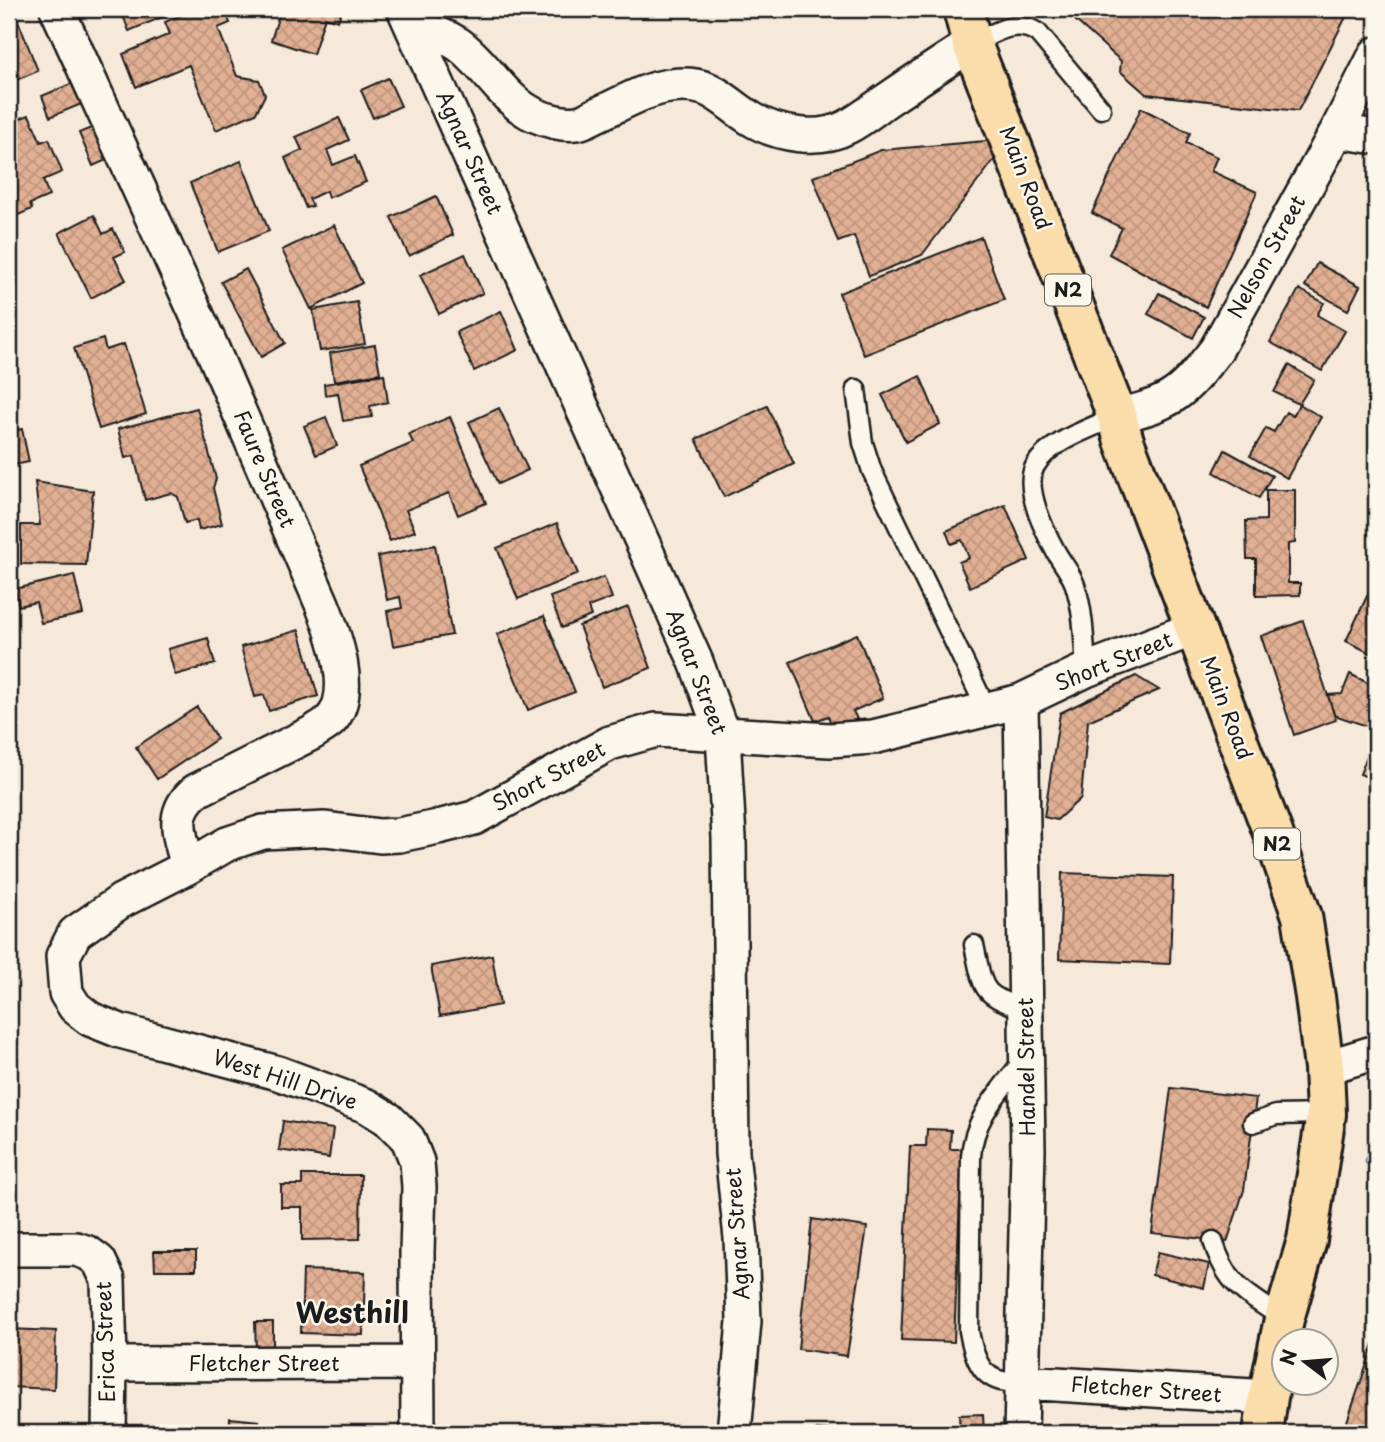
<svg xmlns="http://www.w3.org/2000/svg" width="1385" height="1442" font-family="'Playpen Sans',sans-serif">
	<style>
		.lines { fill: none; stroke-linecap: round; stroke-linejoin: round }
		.stream { stroke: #63809a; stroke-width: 9 }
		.building { fill: url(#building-cross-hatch); stroke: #1c1c1c; stroke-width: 2 }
		.service-casing { stroke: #1c1c1c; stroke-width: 23 }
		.minor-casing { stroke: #1c1c1c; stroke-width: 38 }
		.trunk-casing { stroke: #1c1c1c; stroke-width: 44 }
		.service { stroke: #fbf7ec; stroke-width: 18 }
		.minor { stroke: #fbf7ec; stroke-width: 33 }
		.trunk { stroke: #fbddab; stroke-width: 38 }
		.labels { text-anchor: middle; stroke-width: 5; stroke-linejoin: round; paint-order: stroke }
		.shield { fill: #fbf7ec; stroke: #5f5e5a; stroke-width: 2 }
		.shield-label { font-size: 19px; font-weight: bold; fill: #1c1c1c }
		.street-label { font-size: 21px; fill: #1c1c1c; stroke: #fbf7ec }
		.district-label { font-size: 28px; font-weight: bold; fill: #1c1c1c; stroke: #fbf7ec }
	</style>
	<defs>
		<pattern id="building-cross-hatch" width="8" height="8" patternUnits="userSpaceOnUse" patternTransform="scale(1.75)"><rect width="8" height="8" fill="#e1af93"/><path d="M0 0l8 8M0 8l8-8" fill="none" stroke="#c0967e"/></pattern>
	</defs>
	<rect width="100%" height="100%" fill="#f6e9da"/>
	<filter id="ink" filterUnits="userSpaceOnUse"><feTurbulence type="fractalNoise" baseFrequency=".0143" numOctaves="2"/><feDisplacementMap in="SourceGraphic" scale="14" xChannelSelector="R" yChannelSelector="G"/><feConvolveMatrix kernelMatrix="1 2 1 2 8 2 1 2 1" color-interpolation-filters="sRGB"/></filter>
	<g filter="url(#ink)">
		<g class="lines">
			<!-- stream -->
			<path class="stream" d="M1369 1161 1376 1164"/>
		</g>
		<!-- building -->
		<path class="building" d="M143 9H164L167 15 129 31 124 18Z
			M196 9H225L230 23 218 28 237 76 259 80 265 95 256 113 216 130 189 65 136 87 123 54 170 34 165 22Z
			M281 9H342L338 21 325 17 313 54 271 40Z
			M1076 9H1350L1298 111 1146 94 1120 71 1121 61 1075 20Z
			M15 13 38 71 9 83V16Z
			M388 78 401 106 373 118 361 90Z
			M75 82 84 103 50 117 42 96Z
			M1141 108 1190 133 1186 143 1217 157 1211 171 1257 192 1206 307 1109 254 1122 228 1092 213Z
			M29 115 41 142 49 139 62 172 43 180 49 196 30 204 32 209 9 219V123Z
			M339 118 349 140 327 150 333 165 355 156 366 182 328 198 326 191 309 199 313 206 306 208 285 158 302 150 296 137Z
			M98 125 111 158 93 166 79 133Z
			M1010 139 922 255 869 276 854 236 838 242 813 177 881 150Z
			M241 161 269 231 218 252 190 183Z
			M436 196 453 235 409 256 391 217Z
			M94 215 103 234 113 229 125 252 114 257 126 280 91 298 59 233Z
			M334 225 362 283 311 309 282 250Z
			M981 237 1004 300 864 355 839 293Z
			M465 254 483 293 439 314 420 275Z
			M1317 263 1360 286 1348 310 1305 286Z
			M246 269 285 343 261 357 221 282Z
			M1299 289 1324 303 1317 315 1345 331 1322 371 1270 342Z
			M1159 293 1204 317 1193 338 1148 314Z
			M357 302 365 344 320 351 313 310Z
			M501 311 518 350 474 371 456 332Z
			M103 339 106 350 124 344 146 414 99 429 74 348Z
			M375 345 380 373 334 381 330 353Z
			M1289 365 1314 380 1299 404 1274 392Z
			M384 374 388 402 370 406 372 417 343 421 338 393 325 395 324 384Z
			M920 376 940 424 906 442 882 395Z
			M1299 404 1321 417 1287 478 1250 456 1266 428 1274 432 1286 412 1293 416Z
			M767 406 794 464 724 497 696 439Z
			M197 408 216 479 213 488 222 524 199 530 197 520 185 523 178 497 171 493 145 500 134 456 125 458 118 429Z
			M499 408 528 470 498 484 469 422Z
			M326 417 337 446 316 455 304 426Z
			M450 417 486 503 458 515 449 493 406 510 415 531 390 541 359 466 413 443 409 434Z
			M9 419 12 431 22 429 29 462 9 466Z
			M1225 450 1272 476 1259 498 1214 472Z
			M35 482 93 491 86 565 21 564V525H40Z
			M1266 490H1295V543L1288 544V583H1300V595L1256 596V559H1247L1246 521 1266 520Z
			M1005 505 1029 560 970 587 959 562 969 558 962 540 951 544 946 531Z
			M557 523 578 574 518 599 497 548Z
			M435 545 452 635 393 646 387 611 402 608 400 597 387 600 378 556Z
			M74 575 83 614 41 623 36 602 19 606 15 589Z
			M604 577 612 598 588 607 591 616 562 628 550 597Z
			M1369 592 1376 596V656L1346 641Z
			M628 607 651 668 602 687 579 626Z
			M544 616 575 692 528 710 497 634Z
			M1303 621 1336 720 1294 735 1261 636Z
			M299 630 318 696 269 711 264 695 255 697 241 647Z
			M857 634 883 698 853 711 857 719 833 729 828 716 815 721 790 662Z
			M208 638 215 664 175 675 168 649Z
			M1350 674 1376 687V702L1367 726 1334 715 1328 695 1342 694Z
			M1136 676 1159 690 1088 721 1081 798 1057 820 1044 817 1060 713Z
			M197 707 217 739 157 779 136 747Z
			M1376 733V781L1360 774Z
			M1062 873 1173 877 1170 964 1059 959Z
			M492 955 500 1005 440 1016 431 966Z
			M1171 1088 1256 1098 1244 1190 1227 1242 1152 1233Z
			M283 1121 333 1129 329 1158 279 1150Z
			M927 1129 951 1130 950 1149H962L954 1342 901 1340 910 1146H926Z
			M302 1175H361L360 1239 302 1240V1207H281V1185H302Z
			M812 1219 867 1227 847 1356 798 1349Z
			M154 1251H196V1270H155Z
			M1158 1252 1209 1264 1204 1288 1152 1275Z
			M303 1270 365 1272 363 1335 301 1333Z
			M255 1322H273V1353H256Z
			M9 1329 56 1331 54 1389 9 1387Z
			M1376 1338V1433H1343Z
			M983 1414 984 1433H960L959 1415Z
			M230 1418 259 1421 257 1433H229Z
			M287 1426 359 1427V1433H287Z
			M648 1427 647 1433H562V1432Z
			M817 1429 857 1433H816Z"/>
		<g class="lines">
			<!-- service casing -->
			<g class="service-casing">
				<path id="service" d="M972 44C993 34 1015 17 1038 33L1101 109
					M856 389 863 443 872 471 987 710
					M1086 670C1084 641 1084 613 1075 585 1071 573 1062 563 1056 552 1045 532 1023 488 1035 466 1049 441 1092 428 1117 416
					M974 945C984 991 980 994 1026 1010
					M1253 1123 1276 1115 1326 1114
					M1213 1241C1228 1288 1245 1292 1284 1319
					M1023 1382C985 1386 975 1365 969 1331L971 1157C973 1117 1002 1089 1025 1058"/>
			</g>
			<!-- minor casing -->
			<g class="minor-casing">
				<path id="minor" d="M57 9 210 344 322 604C334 634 356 692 331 720 326 725 318 729 312 733L196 791C168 814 181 837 188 867
					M404 9 696 662 723 736 729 838 732 1153 741 1238 744 1321 734 1433
					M417 34C472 26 490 95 535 115 546 120 563 125 576 123 582 123 590 118 596 115 619 105 645 89 670 86 711 80 720 99 750 118 777 135 819 142 847 127 861 120 874 109 887 100 915 81 943 62 972 44
					M1337 131 1376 137
					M1117 416C1173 403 1181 395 1216 350L1337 131 1376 54
					M1324 1068 1376 1052
					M9 1249H76L88 1253 99 1261 108 1280 110 1364 109 1433
					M110 1364 418 1363
					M1023 1382 1268 1397
					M418 1433 417 1252 419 1187 417 1162 408 1139 388 1119 367 1106 278 1073 120 1031 90 1019 75 1007 66 993 63 956 75 933 121 901 188 867 227 844 263 832 325 829 380 836 399 835 438 827 474 818 610 743 656 730 830 740 873 737 1021 701 1086 670 1196 628
					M1021 1433 1028 1151 1021 701"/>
			</g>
			<!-- trunk casing -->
			<g class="trunk-casing">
				<path id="trunk" d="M963 9 972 44 1117 416 1124 441 1273 833 1302 916 1315 997 1324 1068 1326 1114 1307 1240 1284 1319 1268 1397 1263 1433"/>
			</g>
			<!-- service -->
			<use href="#service" class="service"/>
			<!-- minor -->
			<use href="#minor" class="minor"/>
			<!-- trunk -->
			<use href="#trunk" class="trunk"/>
		</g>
	</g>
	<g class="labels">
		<!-- shield labels -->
		<g class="shield">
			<rect x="1045" y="274.5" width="46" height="31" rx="5"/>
			<rect x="1254" y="828.5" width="46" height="31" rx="5"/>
		</g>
		<g class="shield-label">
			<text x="1068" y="297">N2</text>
			<text x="1277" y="851">N2</text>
		</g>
		<!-- street labels -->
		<g class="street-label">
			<text transform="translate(469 153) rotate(66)" y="7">Agnar Street</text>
			<text transform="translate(1025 178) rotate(69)" y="7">Main Road</text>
			<text transform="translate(1267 257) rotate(-61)" y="7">Nelson Street</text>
			<text transform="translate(264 469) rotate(67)" y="7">Faure Street</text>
			<text transform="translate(1114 662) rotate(-22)" y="7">Short Street</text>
			<text transform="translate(696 672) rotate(69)" y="7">Agnar Street</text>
			<text transform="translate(1226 708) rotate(69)" y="7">Main Road</text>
			<text transform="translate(549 777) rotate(-28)" y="7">Short Street</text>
			<text transform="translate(1027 1067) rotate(-91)" y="7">Handel Street</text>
			<text transform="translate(285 1080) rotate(18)" y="7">West Hill Drive</text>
			<text transform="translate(738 1234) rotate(-94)" y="7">Agnar Street</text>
			<text transform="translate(106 1342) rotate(-92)" y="7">Erica Street</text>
			<text x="264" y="1371">Fletcher Street</text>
			<text transform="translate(1146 1390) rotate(4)" y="7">Fletcher Street</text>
		</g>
		<!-- district labels -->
		<g class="district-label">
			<text x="352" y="1323">Westhill</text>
		</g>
	</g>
	<!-- margin -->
	<rect width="1385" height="1442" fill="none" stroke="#fbf7ec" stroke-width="35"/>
	<rect x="18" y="18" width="1350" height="1407" fill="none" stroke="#1c1c1c" stroke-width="2.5" filter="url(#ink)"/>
	<!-- north arrow -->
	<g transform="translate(1305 1362) rotate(286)"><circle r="33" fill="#fbf7ec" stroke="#a29f99" stroke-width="2"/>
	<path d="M0-5L12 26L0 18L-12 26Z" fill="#1c1c1c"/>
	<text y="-10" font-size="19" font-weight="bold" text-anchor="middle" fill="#1c1c1c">N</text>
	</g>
</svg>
